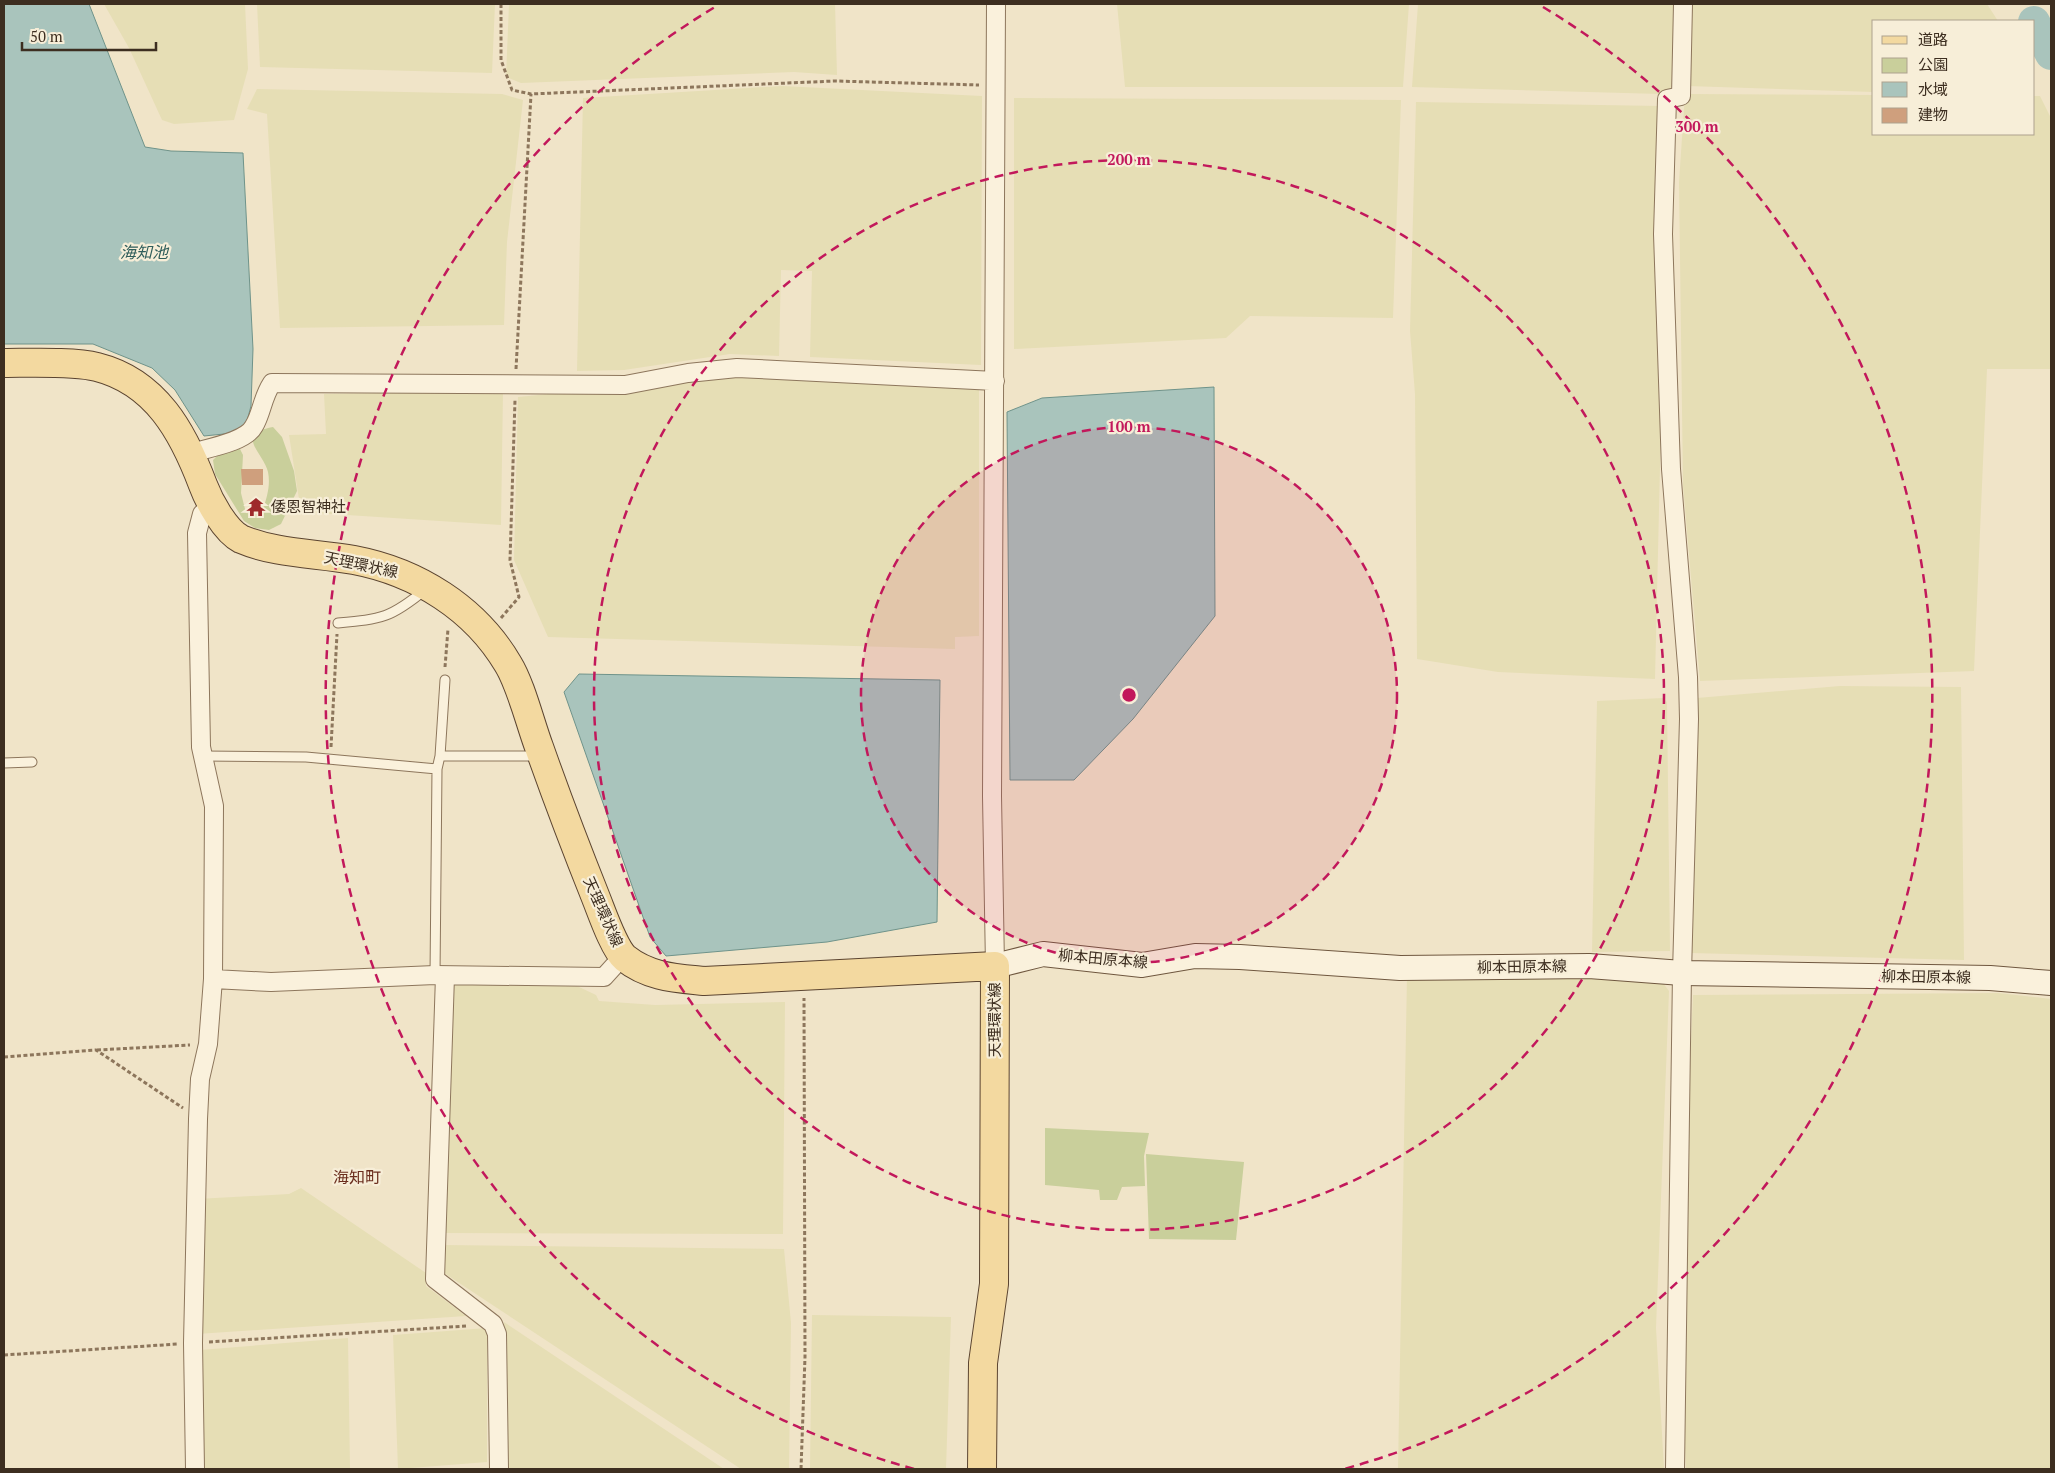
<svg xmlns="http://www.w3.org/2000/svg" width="2055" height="1473" font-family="'PT Serif','Noto Sans JP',serif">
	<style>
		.farmland { fill: #e6deb5 }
		.green { fill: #c9cf9b }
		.water { fill: #a9c4bc; stroke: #6f938a }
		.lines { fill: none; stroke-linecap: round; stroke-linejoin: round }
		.river { stroke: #a9c4bc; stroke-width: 32 }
		.building { fill: #cf9f7d }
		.service-casing { stroke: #8d765c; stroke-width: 11 }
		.minor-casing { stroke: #8d765c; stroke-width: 20 }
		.secondary-casing { stroke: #6f573f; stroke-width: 26 }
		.primary-casing { stroke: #5b4430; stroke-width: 30 }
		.path { stroke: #8d765c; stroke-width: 3; stroke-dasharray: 4 2.5; stroke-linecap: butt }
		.service { stroke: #faf1dc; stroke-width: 9 }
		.minor { stroke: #faf1dc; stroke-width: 18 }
		.secondary { stroke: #faf1dc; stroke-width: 24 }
		.primary { stroke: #f3d9a0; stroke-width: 28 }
		.ring { fill: none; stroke: #c2185b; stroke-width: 2.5; stroke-dasharray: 9 6 }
		.labels { text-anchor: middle; stroke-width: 4.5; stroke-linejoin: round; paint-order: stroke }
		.poi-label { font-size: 15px; fill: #3d2e20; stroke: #f7eed8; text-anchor: start }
		.street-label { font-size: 15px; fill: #3d2e20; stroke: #f7eed8 }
		.water-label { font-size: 16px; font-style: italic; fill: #2f5d5a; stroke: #f7eed8 }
		.neighbourhood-label { font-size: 16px; fill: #6b2e1e; stroke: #f7eed8 }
		.centre { fill: #c2185b; stroke: #f7eed8; stroke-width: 2.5 }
		.ring-label { font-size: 15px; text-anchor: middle; font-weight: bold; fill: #c2185b; stroke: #f7eed8; stroke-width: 4.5; stroke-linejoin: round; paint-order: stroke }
	</style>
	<rect width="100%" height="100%" fill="#f0e4c8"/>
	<!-- farmland -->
	<path class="farmland" d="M104 4H245L248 69 234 120 174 124 162 120 129 48Z
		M257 4H495L492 73 260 67Z
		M509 4H835L837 75 794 72 521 83 506 77Z
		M1117 4H1409L1403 87H1125Z
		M1418 4H1677L1675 85 1661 94 1412 87Z
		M1689 4H1987L1998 21H1874V92L1687 86Z
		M782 86 982 96 981 365 810 357 812 271 781 270 779 356 730 354 624 370 577 371 583 98Z
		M257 89 502 94 523 100 507 242 504 325 280 328 267 114 247 109Z
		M1685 94 1874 95V134H2034V96H2040L2051 118V369H1987L1974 671 1700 681 1683 485 1679 182Z
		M1014 98 1401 100 1393 318 1250 316 1226 338 1014 349Z
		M1416 102 1661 106V425L1655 679 1498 672 1417 659 1415 394 1410 331Z
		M763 373 979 389V636L955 637V649L548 637 514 560 518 397Z
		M503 391 501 525 301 512 289 435 326 434 324 394Z
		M1840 686 1961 687 1964 960 1690 953 1685 699Z
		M1663 698 1667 702 1670 951 1592 952 1597 701Z
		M1599 974 1663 983 1669 991 1656 1328 1664 1469H1398L1407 976Z
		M452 982 577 986 596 995 599 1001 655 1005 785 1002 783 1234 443 1233Z
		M1998 993 2051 999V1469H1686L1679 1322 1693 995Z
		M301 1188 426 1273V1286L466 1316 197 1334V1199L289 1194Z
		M443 1245 784 1249 791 1323 789 1469H741L441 1271Z
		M812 1315 951 1317 946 1469H810Z
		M504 1322 724 1469H505Z
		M487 1328V1462L398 1469 393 1335Z
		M348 1338 350 1469H201L200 1350Z"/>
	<!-- green -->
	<path class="green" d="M273 427 282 437 294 471 297 491 281 524 269 530 255 528 244 521 215 474 213 460 227 446 240 449 243 455 241 493 246 513 261 514C266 501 271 486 268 472 264 453 233 434 273 427Z
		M1045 1128 1149 1133 1144 1156 1145 1186 1122 1187 1117 1200H1100L1099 1190 1045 1185Z
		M1146 1154 1244 1162 1236 1240 1149 1239Z"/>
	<!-- water -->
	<path class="water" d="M4 4H89L145 147 171 151 243 153 253 349 251 406 244 432 204 436 175 390 152 368 93 344H4Z
		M1214 387 1215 616 1133 719 1074 780H1010L1007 412 1042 398Z
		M579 674 940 680 937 922 827 942 666 956 650 937 564 692Z"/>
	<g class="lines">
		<!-- river -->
		<path class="river" d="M2034 22 2051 54"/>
	</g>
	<!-- building -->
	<path class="building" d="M241 469H263V485H242Z"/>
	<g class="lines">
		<!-- service casing -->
		<g class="service-casing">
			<path id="service" d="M338 623C382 619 391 618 426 589
				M203 756 306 757 437 769
				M440 756H540
				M4 763 32 762
				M435 975 437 769 440 756 445 680"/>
		</g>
		<!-- minor casing -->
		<g class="minor-casing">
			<path id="minor" d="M191 453C208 448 246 442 254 426 262 413 262 398 272 383L625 385 688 373 737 368 995 381
				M995 966 992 796 996 4
				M445 976 435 1279 493 1324 497 1334 499 1469
				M213 979 271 982 435 975 604 977 623 956
				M195 1469 193 1343 198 1119 200 1079 208 1044 213 979 214 806 201 747 197 533 202 514 210 505
				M1675 1469 1682 973 1689 719 1688 677 1671 469 1663 234 1667 99 1681 96 1683 4"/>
		</g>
		<!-- secondary casing -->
		<g class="secondary-casing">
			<path id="secondary" d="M995 966 1043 954 1142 965 1195 956 1240 957 1400 968 1589 966 1682 973 1990 978 2051 983"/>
		</g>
		<!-- primary casing -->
		<g class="primary-casing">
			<path id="primary" d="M4 363C29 363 74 361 97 367 156 382 183 432 203 485 209 501 225 531 241 539 276 554 316 553 354 560 417 572 475 608 508 664 521 685 530 723 539 747 557 798 576 848 596 898 602 913 614 948 625 958 649 977 675 978 704 981L995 966 994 1284 983 1363 982 1469"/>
		</g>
		<!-- path -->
		<path class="path" d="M501 4V60L512 90 531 94 835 81 979 85
			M516 369 531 94
			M501 618 519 597 510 560 515 400
			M445 667 448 629
			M331 747 337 634
			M97 1050 190 1045
			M4 1057 96 1050 183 1108
			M209 1342 467 1326
			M4 1355 178 1344
			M801 1469 805 1357 804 998"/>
		<!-- service -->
		<use href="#service" class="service"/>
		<!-- minor -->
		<use href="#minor" class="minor"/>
		<!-- secondary -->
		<use href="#secondary" class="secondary"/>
		<!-- primary -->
		<use href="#primary" class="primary"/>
	</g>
	<!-- distance rings -->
	<circle cx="1129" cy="695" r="268" fill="#c2185b" fill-opacity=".12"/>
	<g class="ring">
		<circle cx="1129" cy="695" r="268"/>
		<circle cx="1129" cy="695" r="535"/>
		<path d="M914 1469A803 803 0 0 1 715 7M1543 7A803 803 0 0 1 1344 1469"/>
	</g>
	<!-- icons -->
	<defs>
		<g id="temple-bare" transform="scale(1.5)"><path d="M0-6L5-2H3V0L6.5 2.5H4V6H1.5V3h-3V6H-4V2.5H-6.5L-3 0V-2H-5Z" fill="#9e2a2b" stroke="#f7eed8" stroke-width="2.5" paint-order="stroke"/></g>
	</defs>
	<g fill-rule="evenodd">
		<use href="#temple-bare" x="256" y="507"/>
	</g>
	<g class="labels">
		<!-- poi labels -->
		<g class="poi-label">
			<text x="271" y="512">倭恩智神社</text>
		</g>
		<!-- street labels -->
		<g class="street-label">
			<text transform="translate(361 565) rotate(12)" y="5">天理環状線</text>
			<text transform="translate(603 912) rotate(66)" y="5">天理環状線</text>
			<text transform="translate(1103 959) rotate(5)" y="5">柳本田原本線</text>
			<text transform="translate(1522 967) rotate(-1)" y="5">柳本田原本線</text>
			<text transform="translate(1926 977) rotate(1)" y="5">柳本田原本線</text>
			<text transform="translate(995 1020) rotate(-90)" y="5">天理環状線</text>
		</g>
		<!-- water labels -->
		<g class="water-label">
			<text x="144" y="258">海知池</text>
		</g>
		<!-- neighbourhood labels -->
		<g class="neighbourhood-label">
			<text x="357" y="1183">海知町</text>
		</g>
	</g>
	<circle cx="1129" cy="695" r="8" class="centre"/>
	<g class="ring-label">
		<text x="1697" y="132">300 m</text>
		<text x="1129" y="165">200 m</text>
		<text x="1129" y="432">100 m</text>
	</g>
	<!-- border -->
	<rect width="2055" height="1473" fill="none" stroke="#3d2e20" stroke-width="10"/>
	<!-- legend -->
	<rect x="1872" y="20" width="162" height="115" fill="#f7eed8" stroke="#ada18e"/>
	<rect x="1882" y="36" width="25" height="8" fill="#f3d9a0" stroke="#ada18e"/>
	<text x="1918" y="45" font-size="15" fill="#3d2e20">道路</text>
	<rect x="1882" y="58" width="25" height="15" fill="#c9cf9b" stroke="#ada18e"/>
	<text x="1918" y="70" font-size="15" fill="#3d2e20">公園</text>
	<rect x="1882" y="82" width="25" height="15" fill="#a9c4bc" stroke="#ada18e"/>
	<text x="1918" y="95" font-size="15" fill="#3d2e20">水域</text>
	<rect x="1882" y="108" width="25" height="15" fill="#cf9f7d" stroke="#ada18e"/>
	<text x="1918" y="120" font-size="15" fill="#3d2e20">建物</text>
	<!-- scale -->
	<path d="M22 42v8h134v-8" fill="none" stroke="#3d2e20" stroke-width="2.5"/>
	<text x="30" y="42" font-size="15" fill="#3d2e20" stroke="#f7eed8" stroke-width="4" paint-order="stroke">50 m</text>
</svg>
